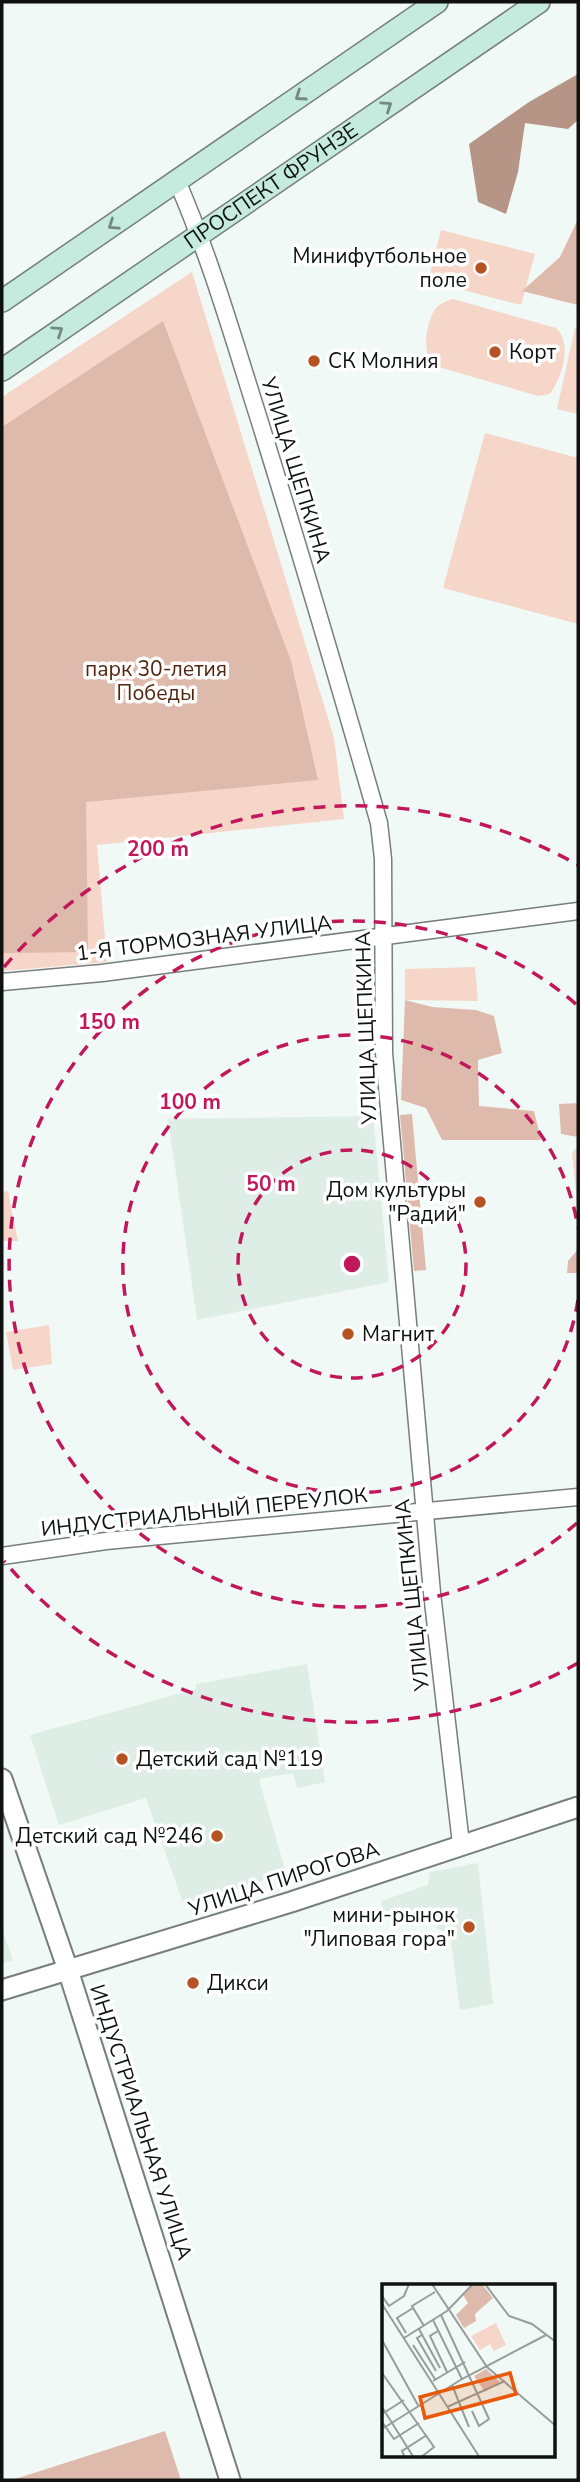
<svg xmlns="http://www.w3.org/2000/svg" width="580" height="2482" font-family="'Nunito Sans',sans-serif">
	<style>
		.built { fill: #deeee6 }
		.green { fill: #f5d6c9 }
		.forest { fill: #debaac }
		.water { fill: #b69486 }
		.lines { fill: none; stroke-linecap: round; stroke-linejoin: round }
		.minor-casing { stroke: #777e7b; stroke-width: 19 }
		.tertiary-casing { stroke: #777e7b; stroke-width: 23 }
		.secondary-casing { stroke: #777e7b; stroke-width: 24 }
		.minor { stroke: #fff; stroke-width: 16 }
		.tertiary { stroke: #fff; stroke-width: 19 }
		.secondary { stroke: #c5ebde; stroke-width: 21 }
		.oneway { stroke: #738982 }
		.ring { fill: none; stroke: #c2185b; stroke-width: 3.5; stroke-dasharray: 12 9 }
		.poi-dot { fill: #b75322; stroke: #fff; stroke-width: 2.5 }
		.labels { text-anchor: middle; stroke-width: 7; stroke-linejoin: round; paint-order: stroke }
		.street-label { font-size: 21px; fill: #0f1211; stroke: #fff }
		.poi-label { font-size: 21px; fill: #0f1211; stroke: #fff; text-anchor: start }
		.park-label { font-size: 21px; fill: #532510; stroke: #fff }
		.inset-road { fill: none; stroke: #969d9a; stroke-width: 2 }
		.view { fill: #e8590c; fill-opacity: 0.15; stroke: #e8590c; stroke-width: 3.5 }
		.inset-edge { fill: none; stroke: #0f1211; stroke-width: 3.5 }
		.centre { fill: #c2185b; stroke: #fff; stroke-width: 3.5 }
		.ring-label { font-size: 21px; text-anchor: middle; font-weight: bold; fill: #c2185b; stroke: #fff; stroke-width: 7; stroke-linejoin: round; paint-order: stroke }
	</style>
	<rect width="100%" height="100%" fill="#f0f9f5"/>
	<!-- built -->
	<path class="built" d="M373 1116 389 1282 197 1320 168 1119Z
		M307 1664 325 1782 297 1788 293 1773 259 1779 286 1873 184 1906 146 1798 59 1825 30 1735 196 1689V1684Z
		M478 1863 493 2004 460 2010 450 1934 437 1929 432 1907 385 1917 381 1901 428 1885 430 1872Z
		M2 1929 13 1960 2 1964Z"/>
	<!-- green -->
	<path class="green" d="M441 230 535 254 521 305 428 281Z
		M192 272 334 738 344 819 97 845 107 962 2 971V397Z
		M453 299 556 328C573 344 562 377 550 394L538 396 432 365C423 350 425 327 434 311 438 304 446 301 453 299Z
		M575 328 578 329V414L557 409Z
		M485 433 578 458V624L443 588Z
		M475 967 478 1001 405 1000V969Z
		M578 1145V1211L572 1153Z
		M8 1191 18 1241H2V1192Z
		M49 1325 52 1364 13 1370 6 1332Z"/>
	<!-- forest -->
	<path class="forest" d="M578 219V305L522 291 560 257Z
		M163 321 291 661 318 780 86 802 88 952 2 953V427Z
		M405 1000 432 1007 476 1010 494 1016 502 1053 478 1060 479 1106 534 1111 541 1140H442L426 1108 401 1100Z
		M578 1103V1137L561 1134 559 1104Z
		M412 1114 426 1270 414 1271 400 1115Z
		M578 1249V1273H567L568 1261Z
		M165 2431 181 2480H12Z"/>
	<!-- water -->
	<path class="water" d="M578 74V120L568 129 525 123 518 172 506 214 478 202 469 144 529 102Z"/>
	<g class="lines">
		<!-- minor casing -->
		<g class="minor-casing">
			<path id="minor" d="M177 181C210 257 233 337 258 416 300 551 340 687 379 823L383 859 384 1053 432 1593 461 1844
				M2 982 102 973 578 911
				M2 1556 106 1541 578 1497"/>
		</g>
		<!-- tertiary casing -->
		<g class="tertiary-casing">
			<path id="tertiary" d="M2 1779 68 1970 230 2480
				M2 1990 291 1902 578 1807"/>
		</g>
		<!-- secondary casing -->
		<g class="secondary-casing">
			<g id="secondary">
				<path d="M2 301 437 2"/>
				<path id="s1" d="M2 370 539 2"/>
			</g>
		</g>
		<!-- minor -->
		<use href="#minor" class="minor"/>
		<!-- tertiary -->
		<use href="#tertiary" class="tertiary"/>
		<!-- secondary -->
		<use href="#secondary" class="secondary"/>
	</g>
	<!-- one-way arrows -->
	<defs><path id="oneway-chevron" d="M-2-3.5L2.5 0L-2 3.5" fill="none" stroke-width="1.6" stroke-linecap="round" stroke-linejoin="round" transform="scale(1.75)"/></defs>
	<g class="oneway">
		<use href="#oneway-chevron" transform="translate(300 96) rotate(145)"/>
		<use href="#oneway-chevron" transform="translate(387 106) rotate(-34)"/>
		<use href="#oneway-chevron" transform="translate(113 225) rotate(146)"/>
		<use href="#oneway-chevron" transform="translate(58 331) rotate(-34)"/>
	</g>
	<!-- distance rings -->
	<g class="ring">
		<circle cx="352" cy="1264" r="114"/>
		<path d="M578 1300A229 229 0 1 1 578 1228"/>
		<path d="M577 1523A343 343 0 1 1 577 1005"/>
		<path d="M578 1663A458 458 0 0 1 4 1561M4 967A458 458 0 0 1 578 865"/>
	</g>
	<!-- markers -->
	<g class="poi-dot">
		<circle cx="481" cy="268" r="7"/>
		<circle cx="495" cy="352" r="7"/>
		<circle cx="314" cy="361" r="7"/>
		<circle cx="480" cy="1202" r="7"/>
		<circle cx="348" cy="1334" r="7"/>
		<circle cx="122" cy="1759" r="7"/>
		<circle cx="217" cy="1836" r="7"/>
		<circle cx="469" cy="1927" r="7"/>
		<circle cx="193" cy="1983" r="7"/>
	</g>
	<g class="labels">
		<!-- street labels -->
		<g class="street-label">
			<text dy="7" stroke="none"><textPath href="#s1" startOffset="326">ПРОСПЕКТ ФРУНЗЕ</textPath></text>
			<text transform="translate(296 470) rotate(73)" y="7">УЛИЦА ЩЕПКИНА</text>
			<text transform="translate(204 938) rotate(-7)" y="7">1-Я ТОРМОЗНАЯ УЛИЦА</text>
			<text transform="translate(366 1028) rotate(-92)" y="7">УЛИЦА ЩЕПКИНА</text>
			<text transform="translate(204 1512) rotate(-6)" y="7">ИНДУСТРИАЛЬНЫЙ ПЕРЕУЛОК</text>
			<text transform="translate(412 1595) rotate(-96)" y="7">УЛИЦА ЩЕПКИНА</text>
			<text transform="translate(284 1879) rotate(-18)" y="7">УЛИЦА ПИРОГОВА</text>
			<text transform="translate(141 2122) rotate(72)" y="7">ИНДУСТРИАЛЬНАЯ УЛИЦА</text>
		</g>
		<!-- poi labels -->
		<g class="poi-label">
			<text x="467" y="263" text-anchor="end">Минифутбольное<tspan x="467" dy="24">поле</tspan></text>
			<text x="509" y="359">Корт</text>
			<text x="328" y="368">СК Молния</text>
			<text x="466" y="1197" text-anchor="end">Дом культуры<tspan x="466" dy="24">"Радий"</tspan></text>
			<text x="362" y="1341">Магнит</text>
			<text x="136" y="1766">Детский сад №119</text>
			<text x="203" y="1843" text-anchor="end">Детский сад №246</text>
			<text x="455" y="1922" text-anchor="end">мини-рынок<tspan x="455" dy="24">"Липовая гора"</tspan></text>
			<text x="207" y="1990">Дикси</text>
		</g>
		<!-- park labels -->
		<g class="park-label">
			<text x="156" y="676">парк 30-летия<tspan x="156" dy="24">Победы</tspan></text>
		</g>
	</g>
	<!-- overview -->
	<g transform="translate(382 2284)">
		<rect width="173" height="173" fill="#f0f9f5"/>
		<path d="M114 39 124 61 112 67 108 60 98 66 89 52Z" fill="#f5d6c9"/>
		<path d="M92 0H100L111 14 93 30 94 37 82 44 74 31 86 19 81 11ZM104 85 118 98 103 108 92 92Z" fill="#debaac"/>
		<path class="inset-road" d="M50 0 105 83 174 142M103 0 127 32 150 40 174 58M0 12 7 22 22 12 27 0M0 20 98 174M59 31 107 135 97 142 90 127M51 36 80 95M42 42 30 22 53 8M37 45 58 84M56 47 48 52 65 88M24 49 15 34 31 24M40 51 35 54 54 87M22 54 65 27 91 0M0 56 37 123M31 61 53 95M0 89 52 163 38 174M51 97 83 78M70 101 87 143M0 123 32 174M65 123 123 97M0 130 22 116M0 138 12 155 37 139M0 145 80 95 164 51M23 174 20 167 45 151"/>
		<path class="view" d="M128 89 134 110 43 134 38 113Z"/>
		<rect width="173" height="173" class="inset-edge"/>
	</g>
	<circle cx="352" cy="1264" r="10" class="centre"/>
	<g class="ring-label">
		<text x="158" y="856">200 m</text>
		<text x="109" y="1029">150 m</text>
		<text x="190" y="1109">100 m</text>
		<text x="271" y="1191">50 m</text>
	</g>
	<!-- border -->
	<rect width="580" height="2482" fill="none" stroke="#0f1211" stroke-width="7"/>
</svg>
